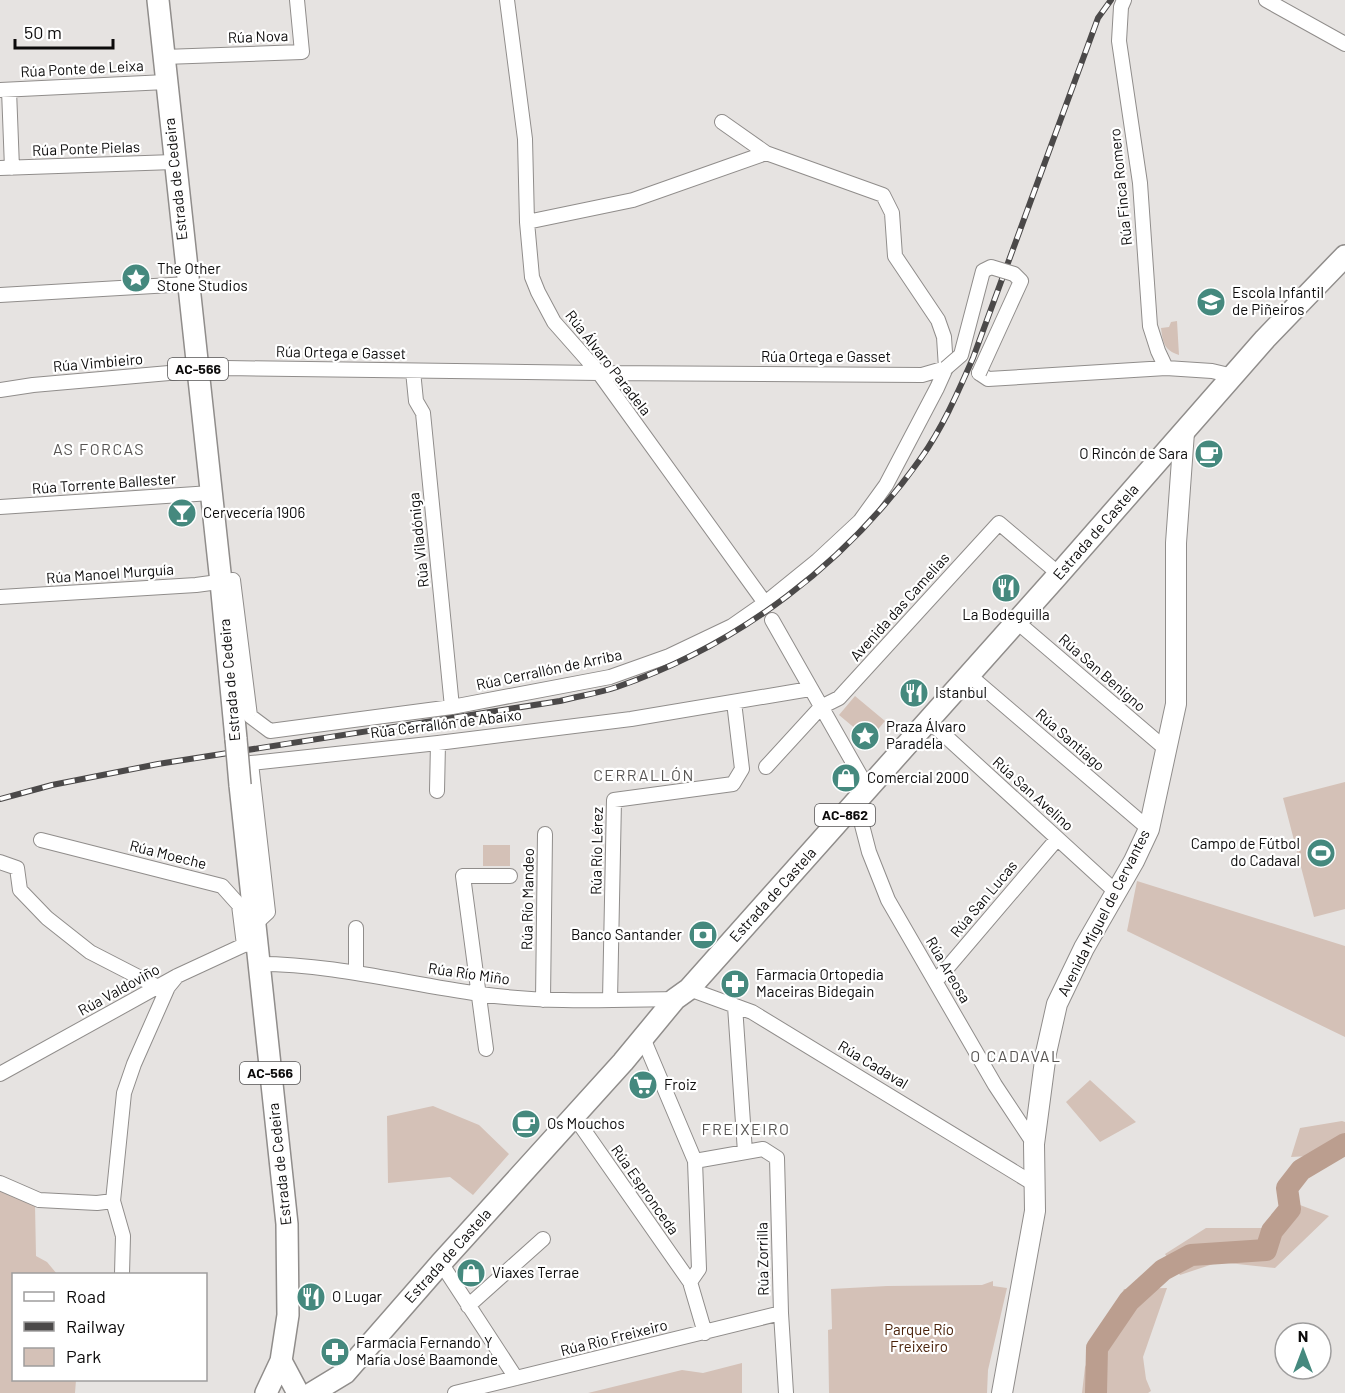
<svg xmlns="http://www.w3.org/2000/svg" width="1345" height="1393" font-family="Barlow,sans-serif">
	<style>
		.green { fill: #d4c1b7 }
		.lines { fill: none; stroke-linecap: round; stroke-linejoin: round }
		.river { stroke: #bb9e8f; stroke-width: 22 }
		.street-casing { stroke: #908d8b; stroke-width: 16 }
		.secondary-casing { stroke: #908d8b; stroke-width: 22 }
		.primary-casing { stroke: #908d8b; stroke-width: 24 }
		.street { stroke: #fff; stroke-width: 14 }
		.secondary { stroke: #fff; stroke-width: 20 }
		.primary { stroke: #fff; stroke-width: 21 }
		.rail-casing { stroke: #4b4949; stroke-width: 6 }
		.rail { stroke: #fff; stroke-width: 4; stroke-dasharray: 11; stroke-linecap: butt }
		.street-bridge-casing { stroke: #908d8b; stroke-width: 16; stroke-linecap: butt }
		.primary-bridge-casing { stroke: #908d8b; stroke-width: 24; stroke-linecap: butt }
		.street-bridge { stroke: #fff; stroke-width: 14 }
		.primary-bridge { stroke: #fff; stroke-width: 21 }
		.labels { text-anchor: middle; stroke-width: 4.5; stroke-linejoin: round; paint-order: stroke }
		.shield { fill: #fff; stroke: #555454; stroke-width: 1.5 }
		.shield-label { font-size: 14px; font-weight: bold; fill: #0c0b0b }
		.street-label { font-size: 15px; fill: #0c0b0b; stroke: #fff }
		.poi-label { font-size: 15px; fill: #0c0b0b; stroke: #fff; text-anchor: start }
		.park-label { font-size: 15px; fill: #4a220a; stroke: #fff }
		.neighbourhood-label { font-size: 16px; letter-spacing: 1.5px; fill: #585553; stroke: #fff }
	</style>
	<rect width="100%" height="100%" fill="#e6e3e1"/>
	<!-- green -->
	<path class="green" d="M1177 321 1179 355C1164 350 1163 343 1161 328L1169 327 1171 322Z
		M855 696 885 721 869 740 839 715Z
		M1345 782V909L1314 917 1283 798Z
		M483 845H510V866H483Z
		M1137 881 1345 946V1037L1127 931Z
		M1090 1080 1136 1122 1100 1142 1066 1102Z
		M433 1106 479 1125 509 1154 473 1195 450 1177 388 1183 387 1116Z
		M1342 1121 1345 1122V1154L1291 1157 1300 1128Z
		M0 1189 35 1205 36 1256 47 1262 57 1274H14V1380H76L75 1393H0Z
		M1300 1205 1329 1216 1275 1268 1219 1262 1180 1275 1165 1254 1206 1228H1263Z
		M993 1281V1286L1007 1288 988 1370 987 1393H829L828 1330 832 1329 831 1289 887 1286 982 1285Z
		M1167 1288 1143 1357 1146 1379 1151 1391 1148 1393H1082L1085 1367 1124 1289Z
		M742 1363V1393H588L682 1370 703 1373Z"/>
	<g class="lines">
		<!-- river -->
		<path class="river" d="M1096 1393 1097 1348 1129 1301 1163 1270 1191 1255 1266 1250 1272 1231 1290 1209 1287 1188 1301 1170 1345 1144"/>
		<!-- street casing -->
		<g class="street-casing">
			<path id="street" d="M507 0 525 139 527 222 532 277 538 292 554 322 599 373 765 603
				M1124 0 1121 7 1119 41 1140 183 1150 326 1158 351 1166 368
				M1266 0 1345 44
				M164 57 302 52 297 0
				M0 90 166 82
				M9 90 12 168
				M0 168 174 162
				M527 222 633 200 766 153 722 122
				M0 295 188 284
				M413 371 416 401 423 413 452 707
				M979 373 988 379 1166 368 1212 371 1233 376
				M0 390 33 385 226 368 599 373 922 375 946 368
				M0 507 211 493
				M0 597 196 585 233 580 250 716 270 731 452 707 610 677 669 656 732 626 765 603 817 561 860 521 886 485 937 388 946 368 944 337 938 320 895 256 892 213 883 195 766 153
				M772 620 868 789
				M1016 621 1167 750
				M969 675 1149 829
				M929 721 1116 892
				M766 767 821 707 839 698 999 523 1059 574
				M437 791 438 743
				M856 802 869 852 888 900 995 1085 1034 1144
				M41 840 222 886 239 905 244 945
				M0 862 17 868 20 890 47 918 90 952 158 987
				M255 924 268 912 251 763 438 743 631 719 810 689
				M259 964C334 964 406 984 480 994 544 1003 610 1000 675 999
				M356 971V928
				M936 981 1057 839
				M689 989 752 1012 1034 1184
				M543 1000 545 834
				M610 1000 614 800 733 784 742 769 734 702
				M735 1006 745 1152
				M643 1038 695 1161 699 1269 690 1282
				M486 1049 463 876H510
				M0 1074 177 976 244 945 257 944
				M574 1116 690 1282 705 1333
				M695 1161 763 1149 777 1158 781 1313 786 1393
				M0 1183 39 1200 97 1203 113 1201
				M441 1263 516 1378
				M122 1274 123 1236 113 1201 124 1093 134 1064 168 987 177 976
				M468 1306 543 1239
				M455 1393 781 1313"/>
		</g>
		<!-- secondary casing -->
		<g class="secondary-casing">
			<path id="secondary" d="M1002 1393 1035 1211 1034 1144 1046 1053 1057 1004 1084 948 1134 861 1149 829 1176 704V543L1184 432"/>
		</g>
		<!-- primary casing -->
		<g class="primary-casing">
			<path id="primary" d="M158 0 221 582 236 739
				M240 785 287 1224 288 1315 281 1361 266 1393
				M281 1361 298 1393
				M312 1393 345 1373 441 1263 623 1062 675 999 689 989 1059 574 1265 339 1345 256"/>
		</g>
		<!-- street -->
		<use href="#street" class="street"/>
		<!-- secondary -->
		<use href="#secondary" class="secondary"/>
		<!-- primary -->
		<use href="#primary" class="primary"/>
		<!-- rail casing -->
		<g class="rail-casing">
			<path id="rail" d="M0 799 52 785 158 764 560 701C579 696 599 693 617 687 739 645 847 563 921 458 943 427 958 392 973 358L1098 18 1111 0"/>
		</g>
		<!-- rail -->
		<use href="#rail" class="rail"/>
		<!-- street-bridge casing -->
		<g class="street-bridge-casing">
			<path id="street-bridge" d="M946 368 961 355 983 271 991 267 1014 274 1021 281 979 373"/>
		</g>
		<!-- primary-bridge casing -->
		<g class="primary-bridge-casing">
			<path id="primary-bridge" d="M236 739 240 785"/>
		</g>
		<!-- street-bridge -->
		<use href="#street-bridge" class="street-bridge"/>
		<!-- primary-bridge -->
		<use href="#primary-bridge" class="primary-bridge"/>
	</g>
	<!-- icons -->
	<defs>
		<g id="sight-disc" transform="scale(1.5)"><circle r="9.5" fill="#45897e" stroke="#fff"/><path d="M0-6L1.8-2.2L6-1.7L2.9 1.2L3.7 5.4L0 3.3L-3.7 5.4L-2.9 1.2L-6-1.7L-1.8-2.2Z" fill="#fff"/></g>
		<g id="school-disc" transform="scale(1.5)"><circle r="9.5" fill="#45897e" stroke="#fff"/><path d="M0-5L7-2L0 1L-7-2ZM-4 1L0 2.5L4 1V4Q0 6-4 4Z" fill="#fff"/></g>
		<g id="cafe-disc" transform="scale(1.5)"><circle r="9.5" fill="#45897e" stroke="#fff"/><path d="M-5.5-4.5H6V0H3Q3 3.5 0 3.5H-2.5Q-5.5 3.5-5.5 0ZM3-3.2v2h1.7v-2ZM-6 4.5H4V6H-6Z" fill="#fff"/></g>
		<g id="bar-disc" transform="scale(1.5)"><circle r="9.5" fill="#45897e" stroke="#fff"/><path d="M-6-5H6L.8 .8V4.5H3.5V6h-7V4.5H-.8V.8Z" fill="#fff"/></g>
		<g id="restaurant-disc" transform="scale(1.5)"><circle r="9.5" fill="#45897e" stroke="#fff"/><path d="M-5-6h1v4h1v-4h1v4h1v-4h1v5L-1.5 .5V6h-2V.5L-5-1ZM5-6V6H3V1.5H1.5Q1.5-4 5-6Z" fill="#fff"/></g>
		<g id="shop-disc" transform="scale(1.5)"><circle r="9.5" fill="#45897e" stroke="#fff"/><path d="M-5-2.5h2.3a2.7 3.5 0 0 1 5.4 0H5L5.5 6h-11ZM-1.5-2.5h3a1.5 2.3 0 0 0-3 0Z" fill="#fff"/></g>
		<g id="stadium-disc" transform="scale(1.5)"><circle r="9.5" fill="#45897e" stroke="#fff"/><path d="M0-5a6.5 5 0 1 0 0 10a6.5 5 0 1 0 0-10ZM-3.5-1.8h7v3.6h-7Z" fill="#fff"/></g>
		<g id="bank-disc" transform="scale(1.5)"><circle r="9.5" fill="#45897e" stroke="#fff"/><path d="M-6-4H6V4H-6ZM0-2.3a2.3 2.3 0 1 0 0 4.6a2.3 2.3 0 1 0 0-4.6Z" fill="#fff"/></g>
		<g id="pharmacy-disc" transform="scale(1.5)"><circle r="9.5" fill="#45897e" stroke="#fff"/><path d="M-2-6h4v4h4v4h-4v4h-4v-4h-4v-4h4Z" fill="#fff"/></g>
		<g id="supermarket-disc" transform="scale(1.5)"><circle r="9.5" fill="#45897e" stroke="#fff"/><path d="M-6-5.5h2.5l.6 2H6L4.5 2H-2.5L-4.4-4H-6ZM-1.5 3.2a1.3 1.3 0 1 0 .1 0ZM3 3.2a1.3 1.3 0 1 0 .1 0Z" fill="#fff"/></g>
	</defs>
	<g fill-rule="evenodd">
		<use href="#sight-disc" x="136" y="278"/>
		<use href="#school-disc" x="1211" y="302"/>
		<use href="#cafe-disc" x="1209" y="454"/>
		<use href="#bar-disc" x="182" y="513"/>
		<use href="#restaurant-disc" x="1006" y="588"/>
		<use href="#restaurant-disc" x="914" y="693"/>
		<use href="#sight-disc" x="865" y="736"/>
		<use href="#shop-disc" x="846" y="778"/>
		<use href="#stadium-disc" x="1321" y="853"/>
		<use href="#bank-disc" x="703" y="935"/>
		<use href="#pharmacy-disc" x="735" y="984"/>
		<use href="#supermarket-disc" x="643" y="1085"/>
		<use href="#cafe-disc" x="526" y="1124"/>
		<use href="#shop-disc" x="471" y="1273"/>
		<use href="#restaurant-disc" x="311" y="1297"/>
		<use href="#pharmacy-disc" x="335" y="1352"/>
	</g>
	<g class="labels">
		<!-- shield labels -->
		<g class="shield">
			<rect x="168" y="358" width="60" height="22" rx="4.5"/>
			<rect x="815" y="804" width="60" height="22" rx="4.5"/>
			<rect x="240" y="1062" width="60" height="22" rx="4.5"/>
		</g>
		<g class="shield-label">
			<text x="198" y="374">AC-566</text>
			<text x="845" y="820">AC-862</text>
			<text x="270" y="1078">AC-566</text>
		</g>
		<!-- street labels -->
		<g class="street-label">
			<text transform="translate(258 37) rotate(-2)" y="5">Rúa Nova</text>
			<text transform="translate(82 69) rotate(-3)" y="5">Rúa Ponte de Leixa</text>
			<text transform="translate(86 149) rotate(-2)" y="5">Rúa Ponte Pielas</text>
			<text transform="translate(176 179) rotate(-96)" y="5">Estrada de Cedeira</text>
			<text transform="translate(1121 187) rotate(-96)" y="5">Rúa Finca Romero</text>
			<text transform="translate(341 353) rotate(1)" y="5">Rúa Ortega e Gasset</text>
			<text x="826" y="362">Rúa Ortega e Gasset</text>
			<text transform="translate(98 363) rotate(-5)" y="5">Rúa Vimbieiro</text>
			<text transform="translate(608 363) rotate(52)" y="5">Rúa Álvaro Paradela</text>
			<text transform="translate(104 484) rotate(-4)" y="5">Rúa Torrente Ballester</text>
			<text transform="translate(1096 532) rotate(-49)" y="5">Estrada de Castela</text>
			<text transform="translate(419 540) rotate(-96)" y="5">Rúa Viladóniga</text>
			<text transform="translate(110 574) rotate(-4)" y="5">Rúa Manoel Murguía</text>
			<text transform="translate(900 607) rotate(-48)" y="5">Avenida das Camelias</text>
			<text transform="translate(549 670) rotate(-12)" y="5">Rúa Cerrallón de Arriba</text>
			<text transform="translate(1102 673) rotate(41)" y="5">Rúa San Benigno</text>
			<text transform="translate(230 680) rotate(-95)" y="5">Estrada de Cedeira</text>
			<text transform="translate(446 724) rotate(-7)" y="5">Rúa Cerrallón de Abaixo</text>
			<text transform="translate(1070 740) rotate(41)" y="5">Rúa Santiago</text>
			<text transform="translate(1033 794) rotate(42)" y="5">Rúa San Avelino</text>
			<text transform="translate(597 851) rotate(-89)" y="5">Rúa Río Lérez</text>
			<text transform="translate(168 855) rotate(14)" y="5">Rúa Moeche</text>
			<text transform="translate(773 895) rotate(-48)" y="5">Estrada de Castela</text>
			<text transform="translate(528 899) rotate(-89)" y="5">Rúa Río Mandeo</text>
			<text transform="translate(984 899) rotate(-50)" y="5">Rúa San Lucas</text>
			<text transform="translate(1104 913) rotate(-63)" y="5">Avenida Miguel de Cervantes</text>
			<text transform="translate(948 970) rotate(60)" y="5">Rúa Areosa</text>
			<text transform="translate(469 974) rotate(8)" y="5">Rúa Río Miño</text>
			<text transform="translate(119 990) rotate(-29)" y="5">Rúa Valdoviño</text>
			<text transform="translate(873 1065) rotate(31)" y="5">Rúa Cadaval</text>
			<text transform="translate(280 1164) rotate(-96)" y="5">Estrada de Cedeira</text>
			<text transform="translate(645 1190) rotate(55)" y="5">Rúa Espronceda</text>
			<text transform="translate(448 1256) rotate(-48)" y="5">Estrada de Castela</text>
			<text transform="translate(763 1259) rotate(-91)" y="5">Rúa Zorrilla</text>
			<text transform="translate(614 1338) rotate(-14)" y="5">Rúa Rio Freixeiro</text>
		</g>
		<!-- poi labels -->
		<g class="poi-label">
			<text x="157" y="274">The Other<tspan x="157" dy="17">Stone Studios</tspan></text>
			<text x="1232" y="298">Escola Infantil<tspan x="1232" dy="17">de Piñeiros</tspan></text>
			<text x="1188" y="459" text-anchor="end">O Rincón de Sara</text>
			<text x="203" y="518">Cervecería 1906</text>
			<text x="1006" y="620" text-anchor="middle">La Bodeguilla</text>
			<text x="935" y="698">Istanbul</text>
			<text x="886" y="732">Praza Álvaro<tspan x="886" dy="17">Paradela</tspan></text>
			<text x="867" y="783">Comercial 2000</text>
			<text x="1300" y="849" text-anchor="end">Campo de Fútbol<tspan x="1300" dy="17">do Cadaval</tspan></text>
			<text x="682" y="940" text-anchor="end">Banco Santander</text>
			<text x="756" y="980">Farmacia Ortopedia<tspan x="756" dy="17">Maceiras Bidegain</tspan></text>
			<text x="664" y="1090">Froiz</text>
			<text x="547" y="1129">Os Mouchos</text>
			<text x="492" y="1278">Viaxes Terrae</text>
			<text x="332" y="1302">O Lugar</text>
			<text x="356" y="1348">Farmacia Fernando Y<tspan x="356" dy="17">María José Baamonde</tspan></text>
		</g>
		<!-- park labels -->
		<g class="park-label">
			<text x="919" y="1335">Parque Río<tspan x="919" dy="17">Freixeiro</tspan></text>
		</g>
		<!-- neighbourhood labels -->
		<g class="neighbourhood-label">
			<text x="99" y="455">AS FORCAS</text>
			<text x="644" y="781">CERRALLÓN</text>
			<text x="1016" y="1062">O CADAVAL</text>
			<text x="746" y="1135">FREIXEIRO</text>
		</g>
	</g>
	<!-- legend -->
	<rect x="12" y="1273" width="195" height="108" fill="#ffffff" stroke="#9e9d9d" stroke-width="1.5"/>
	<rect x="24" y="1292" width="30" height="9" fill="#ffffff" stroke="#9e9d9d" stroke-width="1.5"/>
	<text x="66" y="1303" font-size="18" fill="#0c0b0b">Road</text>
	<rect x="24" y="1322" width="30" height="9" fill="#4b4949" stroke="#9e9d9d" stroke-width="1.5"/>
	<text x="66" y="1333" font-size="18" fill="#0c0b0b">Railway</text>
	<rect x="24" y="1348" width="30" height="18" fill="#d4c1b7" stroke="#9e9d9d" stroke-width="1.5"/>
	<text x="66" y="1363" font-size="18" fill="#0c0b0b">Park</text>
	<!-- north arrow -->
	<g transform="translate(1303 1351)"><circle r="28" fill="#ffffff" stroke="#9e9d9d" stroke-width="1.5"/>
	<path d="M0-4.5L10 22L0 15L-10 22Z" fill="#45897e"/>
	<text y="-9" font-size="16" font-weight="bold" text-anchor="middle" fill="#0c0b0b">N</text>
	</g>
	<!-- scale -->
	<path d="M15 39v9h98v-9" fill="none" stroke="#0c0b0b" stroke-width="3"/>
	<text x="24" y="39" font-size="18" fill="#0c0b0b" stroke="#ffffff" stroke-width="4.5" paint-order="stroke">50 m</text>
</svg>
